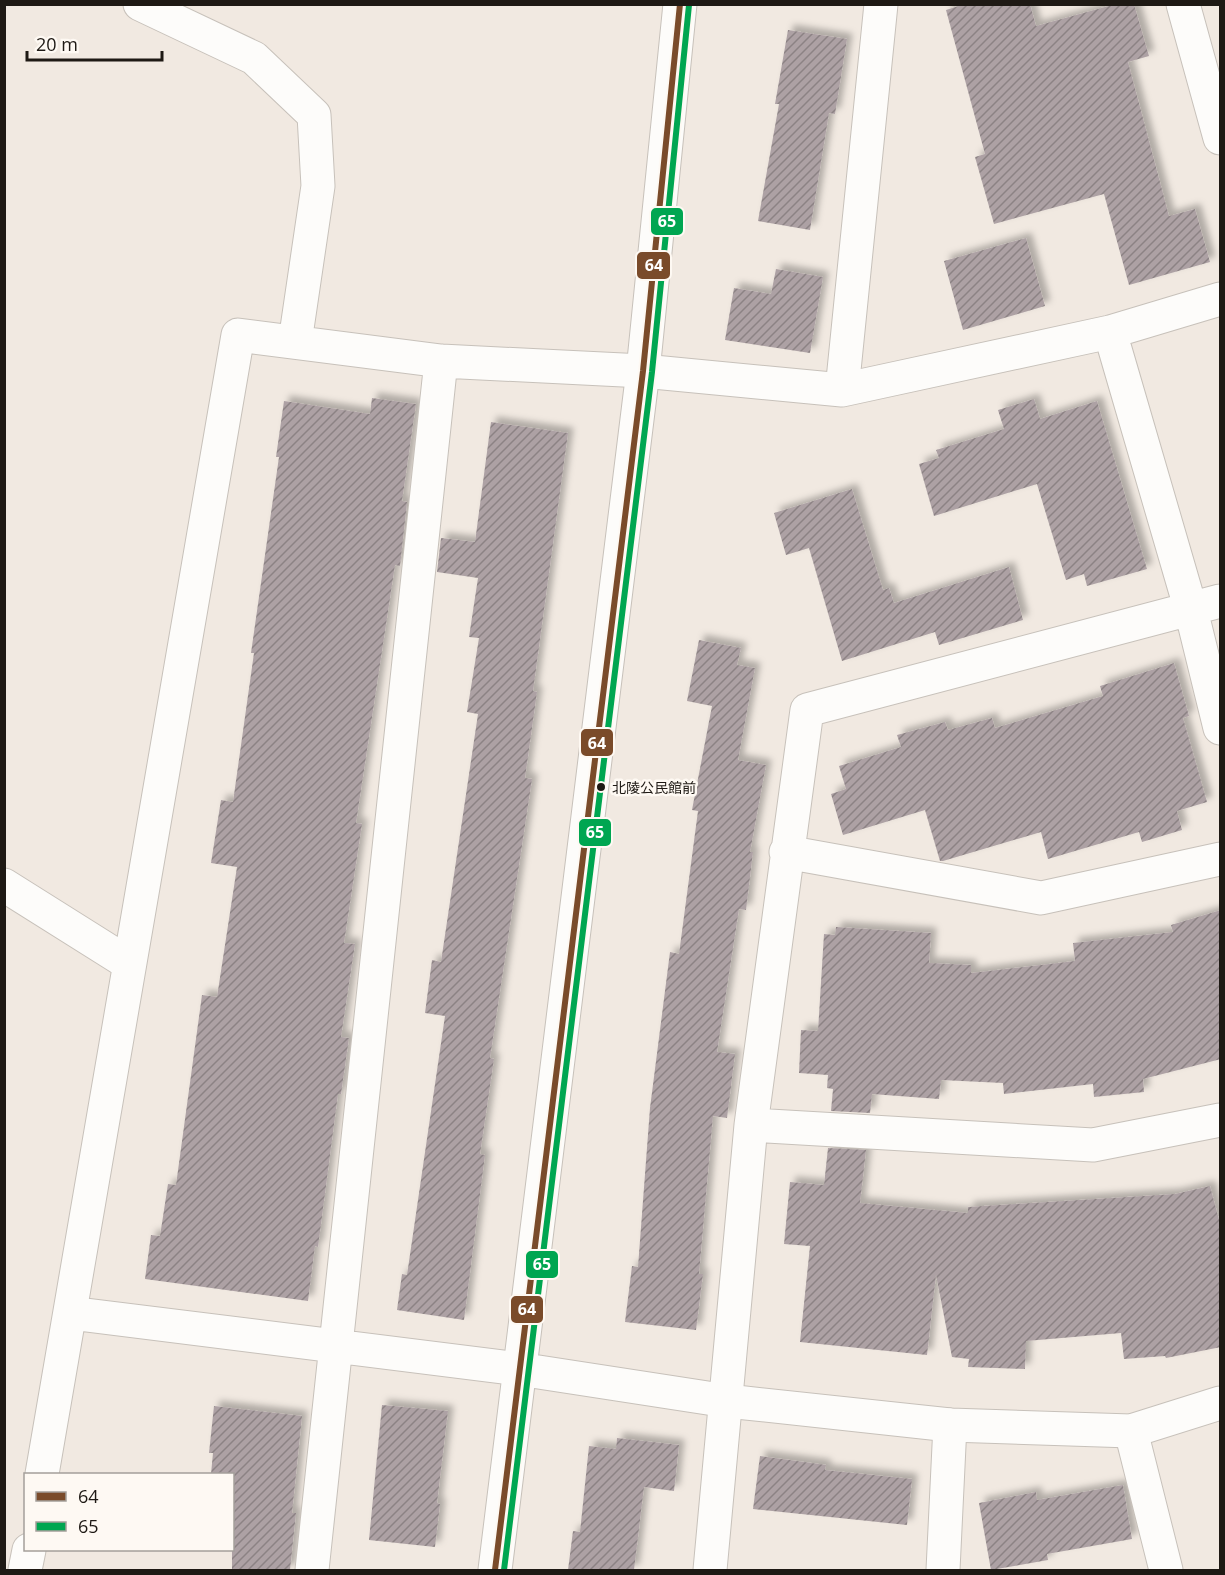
<svg xmlns="http://www.w3.org/2000/svg" width="1225" height="1575" font-family="'Open Sans','Noto Sans JP',sans-serif">
	<style>
		.building { fill: url(#building-hatch); filter: url(#shadow) }
		.lines { fill: none; stroke-linecap: round; stroke-linejoin: round }
		.minor-casing { stroke: #c7c1ba; stroke-width: 35 }
		.tertiary-casing { stroke: #c7c1ba; stroke-width: 35 }
		.minor { stroke: #fdfcfa; stroke-width: 33 }
		.tertiary { stroke: #fdfcfa; stroke-width: 33 }
		.bus-1-casing { stroke: #fef9f3; stroke-width: 10 }
		.bus-2-casing { stroke: #fef9f3; stroke-width: 10 }
		.bus-1 { stroke: #7a4b2a; stroke-width: 6 }
		.bus-2 { stroke: #00a651; stroke-width: 6 }
		.bus-dot { fill: #1e1914; stroke: #fef9f3; stroke-width: 2 }
		.labels { text-anchor: middle; stroke-width: 5; stroke-linejoin: round; paint-order: stroke }
		.bus-label { font-size: 14px; fill: #1e1914; stroke: #fef9f3; text-anchor: start }
		.line-badge { stroke: #fef9f3; stroke-width: 2 }
		.badge-label { font-size: 16px; text-anchor: middle; font-weight: bold; fill: #fff }
	</style>
	<defs>
		<pattern id="building-hatch" width="6" height="6" patternUnits="userSpaceOnUse" patternTransform="scale(1.5)"><rect width="6" height="6" fill="#ada1a4"/><path d="M-1 1l2-2M0 6l6-6M5 7l2-2" fill="none" stroke="#8c8284"/></pattern>
		<filter id="shadow"><feDropShadow dx="5.5" dy="-5.5" stdDeviation="3" flood-color="#0004"/></filter>
	</defs>
	<rect width="100%" height="100%" fill="#f1e9e1"/>
	<!-- building -->
	<path class="building" d="M965 4H1030L1036 26 1116 4H1134L1149 56 1128 62 1169 216 1195 209 1210 262 1129 285 1104 194 994 224 975 157 985 154 946 10Z
		M788 30 847 39 835 114 829 113 810 230 758 221 779 104H775Z
		M1026 238 1045 306 963 330 944 261Z
		M776 269 823 277 810 353 725 340 734 288 771 294Z
		M372 398 416 404 402 501 407 502 400 566 395 565 356 823 362 824 344 943 355 944 341 1037 349 1038 341 1094H338L318 1247 315 1246 308 1301 145 1279 151 1235 160 1236 168 1184 176 1185 202 995 217 997 237 867 211 863 221 800 233 802 254 653H251L279 457H276L284 401 370 414Z
		M1034 399 1040 419 1097 401 1147 569 1087 586 1084 574 1066 580 1037 484 934 516 919 464 939 458 936 450 1004 429 998 410Z
		M491 422 568 433 533 691 537 692 525 778 532 779 490 1058 494 1059 480 1154 485 1155 464 1320 397 1310 402 1274 407 1275 445 1016 425 1013 432 960 441 962 478 714 467 712 479 638 469 637 478 578 437 572 441 538 475 542Z
		M852 489 883 590 889 588 894 603 1009 567 1023 620 939 645 935 632 842 661 809 548 786 555 774 513Z
		M699 640 741 648 737 665 755 668 738 760 766 765 750 852H753L746 910 739 909 717 1052 735 1054 727 1118 713 1116 699 1274H703L696 1330 625 1322 632 1266 638 1267 650 1108 670 952 679 954 698 811 692 810 712 706 687 701Z
		M1174 663 1189 716 1183 718 1207 802 1177 811 1182 830 1142 842 1139 832 1048 859 1041 832 943 861H940L925 810 843 835 831 794 846 789 839 766 901 747 897 735 945 722 948 730 992 718 995 728 1103 696 1100 686Z
		M1221 910V1059L1143 1079 1144 1092 1094 1097 1093 1084 1004 1094 1003 1083 941 1080 939 1099 872 1094 870 1113 831 1111 833 1089 827 1088 828 1075 799 1073 801 1030 818 1031 824 934 835 935 836 927 931 933 929 963 971 965V973L1075 961 1073 943 1173 932 1171 925Z
		M828 1148 866 1150 860 1203 968 1213V1207L1175 1194 1210 1186 1221 1227V1347L1166 1358 1165 1356 1124 1359 1121 1333 1026 1341 1025 1369 968 1367 969 1359 952 1357 936 1275 927 1355 800 1342 810 1246 784 1244 790 1182 824 1185Z
		M382 1405 448 1411 437 1503 440 1504 435 1547 369 1540Z
		M214 1406 302 1416 292 1513H296L290 1570H232V1474H211L213 1453H209Z
		M617 1438 679 1445 674 1491 644 1487 634 1570H568L573 1531 580 1532 589 1446 616 1449Z
		M760 1456 826 1465 825 1470 912 1479 907 1525 753 1509Z
		M1123 1485 1132 1539 1047 1554 1048 1560 991 1570 979 1503 1036 1492 1037 1500Z"/>
	<g class="lines">
		<!-- minor casing -->
		<g class="minor-casing">
			<path id="minor" d="M140 4 254 58 314 115 318 186 295 342
				M1183 4 1220 138
				M1110 332 1191 610 1220 728
				M842 390 881 4
				M786 852 1041 898 1220 859
				M4 885 128 963
				M751 1125 1093 1145 1220 1120
				M70 1313 519 1369
				M1131 1431 1166 1570
				M42 1474 238 335 441 361 643 371 842 390 1110 332 1220 299
				M25 1570 29 1550
				M312 1570 441 361
				M710 1570 751 1125 807 710 1220 601
				M943 1570 950 1425"/>
		</g>
		<!-- tertiary casing -->
		<g class="tertiary-casing">
			<path id="tertiary" d="M519 1369 727 1401 950 1425 1131 1431 1220 1403
				M495 1570 643 371 680 4"/>
		</g>
		<!-- minor -->
		<use href="#minor" class="minor"/>
		<!-- tertiary -->
		<use href="#tertiary" class="tertiary"/>
		<!-- bus-1 casing -->
		<g class="bus-1-casing">
			<path id="bus-1" d="M495 1570 643 371 680 4"/>
		</g>
		<!-- bus-2 casing -->
		<g class="bus-2-casing">
			<path id="bus-2" d="M504 1570 652 372 689 5"/>
		</g>
		<!-- bus-1 -->
		<use href="#bus-1" class="bus-1"/>
		<!-- bus-2 -->
		<use href="#bus-2" class="bus-2"/>
	</g>
	<!-- markers -->
	<circle class="bus-dot" cx="601" cy="787" r="5"/>
	<g class="labels">
		<!-- bus labels -->
		<g class="bus-label">
			<text x="612" y="793">北陵公民館前</text>
		</g>
	</g>
	<g class="line-badge">
		<rect x="650" y="207" width="34" height="29" rx="6" fill="#00a651"/>
		<rect x="636" y="251" width="35" height="29" rx="6" fill="#7a4b2a"/>
		<rect x="580" y="728" width="34" height="29" rx="6" fill="#7a4b2a"/>
		<rect x="578" y="818" width="34" height="29" rx="6" fill="#00a651"/>
		<rect x="525" y="1250" width="34" height="29" rx="6" fill="#00a651"/>
		<rect x="510" y="1295" width="34" height="29" rx="6" fill="#7a4b2a"/>
	</g>
	<g class="badge-label">
		<text x="667" y="227">65</text>
		<text x="654" y="271">64</text>
		<text x="597" y="749">64</text>
		<text x="595" y="838">65</text>
		<text x="542" y="1270">65</text>
		<text x="527" y="1315">64</text>
	</g>
	<!-- border -->
	<rect width="1225" height="1575" fill="none" stroke="#1e1914" stroke-width="12"/>
	<!-- legend -->
	<rect x="24" y="1473" width="210" height="78" fill="#fef9f3" stroke="#a49f9a" stroke-width="1.5"/>
	<rect x="36" y="1492" width="30" height="9" fill="#7a4b2a" stroke="#a49f9a" stroke-width="1.5"/>
	<text x="78" y="1503" font-size="18" fill="#1e1914">64</text>
	<rect x="36" y="1522" width="30" height="9" fill="#00a651" stroke="#a49f9a" stroke-width="1.5"/>
	<text x="78" y="1533" font-size="18" fill="#1e1914">65</text>
	<!-- scale -->
	<path d="M27 51v9h135v-9" fill="none" stroke="#1e1914" stroke-width="3"/>
	<text x="36" y="51" font-size="18" fill="#1e1914" stroke="#fef9f3" stroke-width="4.5" paint-order="stroke">20 m</text>
</svg>
